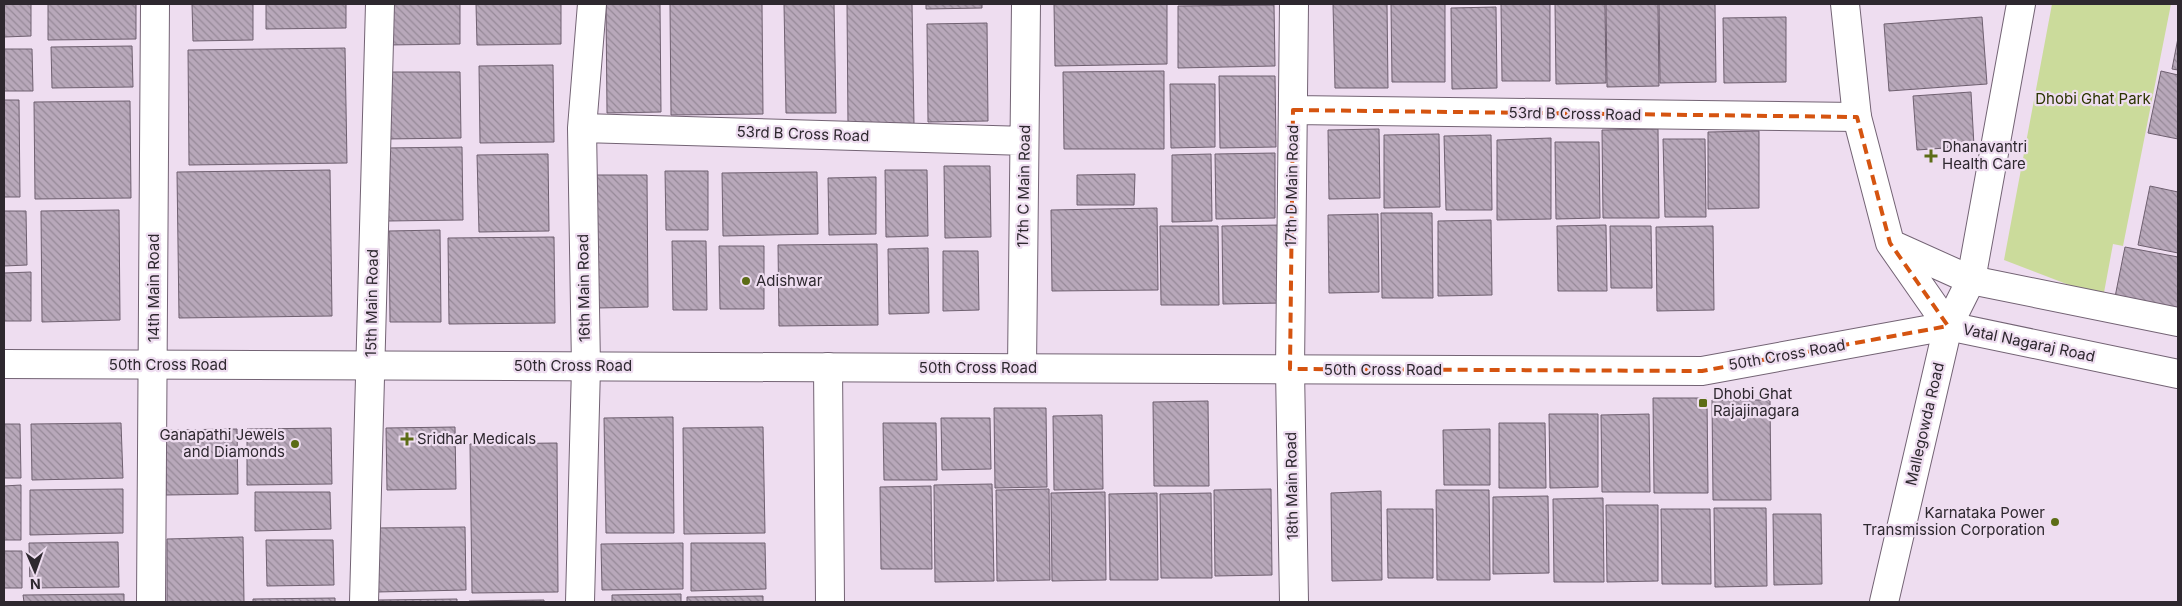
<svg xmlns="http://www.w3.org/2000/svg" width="2182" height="606" font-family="Inter,sans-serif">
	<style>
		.green { fill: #cbdb9b }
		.building { fill: url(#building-back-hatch); stroke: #6f6070 }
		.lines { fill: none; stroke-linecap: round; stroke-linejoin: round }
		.street-casing { stroke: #736374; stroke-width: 30 }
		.secondary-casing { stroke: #736374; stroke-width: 30 }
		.street { stroke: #fff; stroke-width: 28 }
		.secondary { stroke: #fff; stroke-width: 28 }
		.marked { fill: none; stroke: #d55410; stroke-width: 4; stroke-dasharray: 10 6; stroke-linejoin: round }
		.poi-dot { fill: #5c6c16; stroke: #eeddf0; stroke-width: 2 }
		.labels { text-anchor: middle; stroke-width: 4.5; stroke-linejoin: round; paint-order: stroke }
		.park-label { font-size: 15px; fill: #2b3400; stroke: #eeddf0 }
		.street-label { font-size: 15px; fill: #2e282f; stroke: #eeddf0 }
		.poi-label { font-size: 15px; fill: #2e282f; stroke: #eeddf0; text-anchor: start }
	</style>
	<defs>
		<pattern id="building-back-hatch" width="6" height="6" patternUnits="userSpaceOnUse" patternTransform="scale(1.25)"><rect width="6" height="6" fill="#b8a8ba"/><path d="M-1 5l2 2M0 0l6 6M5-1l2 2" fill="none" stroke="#968998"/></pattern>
	</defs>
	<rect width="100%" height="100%" fill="#eeddf0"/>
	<!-- green -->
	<path class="green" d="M2052 4H2171L2123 246 2113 244 2103 298 2004 260Z"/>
	<!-- building -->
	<path class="building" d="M4 4H31V36L4 37Z
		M48 4H136V39L48 40Z
		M192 4H253V40L193 41Z
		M266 4H346V28L266 29Z
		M386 4H460V44L387 45Z
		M476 4H561V44L477 45Z
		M606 4H660L661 112 607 113Z
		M670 4H762L763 114 671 115Z
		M784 4H834L836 113H786Z
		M847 4H912L914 125 848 126Z
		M926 4H982V8L926 9Z
		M1054 4H1167V64L1055 66Z
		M1333 4H1387L1388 88H1335Z
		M1391 4H1445V82H1392Z
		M1501 4H1550V81H1502Z
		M1555 4H1605L1606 83 1556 84Z
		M1606 4H1658L1659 86 1607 87Z
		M1659 4H1715L1716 82 1660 83Z
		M1274 5 1275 66 1178 68V6Z
		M1496 7 1497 88 1452 89 1451 8Z
		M1786 17V82L1724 83 1723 18Z
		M1982 17 1987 84 1889 91 1884 24Z
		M987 23 988 121 928 122 927 24Z
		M2178 38V70L2172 69Z
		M132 46 133 87 52 88 51 47Z
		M345 48 347 163 189 165 188 50Z
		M4 49H32L33 91H4Z
		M553 65 554 142 480 143 479 66Z
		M1164 71V149H1064L1063 72Z
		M2161 71 2178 75V139L2148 133Z
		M385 72H460L461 138 386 139Z
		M1219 76H1275L1276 147 1220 148Z
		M1170 84H1215V147L1171 148Z
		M1971 92 1974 146 1917 150 1913 96Z
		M4 100H19L20 197H4Z
		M130 101 131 198 35 199 34 102Z
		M1379 129 1380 198 1329 199 1328 130Z
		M1658 129 1659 218H1603L1602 130Z
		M1759 131V208L1708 209V132Z
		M1439 134 1440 207 1384 208V135Z
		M1491 135 1492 210H1446L1444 136Z
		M1551 138V219L1497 220V140Z
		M1663 139H1705L1706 217H1665Z
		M1555 142H1599L1600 218 1556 219Z
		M462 147 463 220 388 221 387 148Z
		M1275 153V218L1216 219 1215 154Z
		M548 154 549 231 479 232 477 155Z
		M1211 154 1212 221 1172 222V155Z
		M944 166H990L991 237 945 238Z
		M330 170 332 316 179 318 177 172Z
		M885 170H927L928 236 886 237Z
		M665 171H708V230H666Z
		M817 172 818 234 723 236 722 173Z
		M1135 174 1134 205H1077V175Z
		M596 175H647L648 307 598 308Z
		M876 177V234L829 235 828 178Z
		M2150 186 2178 192V253L2138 245Z
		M1157 208 1158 290 1052 291 1051 210Z
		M119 210 120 320 42 322 41 211Z
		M4 211H26L27 265 4 266Z
		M1381 213H1432L1433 298H1382Z
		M1378 214 1379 292 1329 293 1328 215Z
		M1491 220 1492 295 1438 296V221Z
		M1281 225 1282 303 1223 304 1222 226Z
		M1606 225 1607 291H1558L1557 226Z
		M1160 226H1218L1219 305H1161Z
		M1610 226H1651L1652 288H1611Z
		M1713 226 1714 310 1657 311 1656 227Z
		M440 230 441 322H390L389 231Z
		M554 237 555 323 449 324 448 238Z
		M672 241H706L707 310H673Z
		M877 244 878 325 779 326 778 245Z
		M719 246H764V309H720Z
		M2125 247 2178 257V310L2115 297Z
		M928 248 929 313 889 314 888 249Z
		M943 251H978L979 310 943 311Z
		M31 272V321H4V273Z
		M1653 398H1707L1708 493H1654Z
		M1712 400H1770L1771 500H1713Z
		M1208 401 1209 486H1154L1153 402Z
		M994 408H1046L1047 487 995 488Z
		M1549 414H1598V487L1550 488Z
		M1649 414 1650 492H1602L1601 415Z
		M1102 415 1103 489 1054 490 1053 416Z
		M673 417 674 533H606L604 418Z
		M941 418H990L991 469 942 470Z
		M121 423 123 478 32 480 31 424Z
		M883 423H936L937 480H884Z
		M1499 423H1545L1546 488H1499Z
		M4 424H20L21 478H4Z
		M455 427 456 489 387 490 386 428Z
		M763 427 765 533 684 534 683 428Z
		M331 428 332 484 247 485V429Z
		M237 429 238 494 166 495 165 430Z
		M1490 429V485H1444L1443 430Z
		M557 443 558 592 472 593 470 444Z
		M992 484 994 581 935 582 934 485Z
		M21 485V540H4V486Z
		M931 486 932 569H881L880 487Z
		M123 489V533L30 535V490Z
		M1049 489 1050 580 997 581 996 490Z
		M1271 489 1272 575 1215 576 1214 490Z
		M1436 490H1489L1490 580H1437Z
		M1381 491 1382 580 1332 581 1331 493Z
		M255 492H330L331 529 255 531Z
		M1105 492 1106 580 1052 581 1051 493Z
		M1157 493 1158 580H1110L1109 494Z
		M1211 493 1212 578H1161L1160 494Z
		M1548 496 1549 573 1493 574V497Z
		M1603 498 1604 582H1554L1553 499Z
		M1606 505H1658V581L1607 582Z
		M1714 508H1766L1767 586 1715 587Z
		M1387 509H1433V578H1388Z
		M1661 509H1710L1711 584H1662Z
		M1773 514H1821L1822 584 1774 585Z
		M465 527 466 590 377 592 376 528Z
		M243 537 244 602H167V539Z
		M266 540H333L334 585 267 586Z
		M118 542 119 587 30 588 29 543Z
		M683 543V589L602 590 601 544Z
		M691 543H765L766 589 691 591Z
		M4 551H22V588H4Z
		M124 594V602H24L23 595Z
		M681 594V602H612V595Z
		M763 596V602H687V597Z
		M335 598V602H253V599Z
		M457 599V602H378V600Z
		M544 600V602H469V601Z"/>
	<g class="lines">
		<!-- street casing -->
		<g class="street-casing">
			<path id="street" d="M1293 110 1857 117
				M582 128 1024 141
				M828 367 830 602
				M1022 368 1026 4
				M151 602 155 4
				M364 602 380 4
				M580 602 586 367 582 128 592 4
				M1294 602 1290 369 1294 4
				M1884 602 1948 326 1971 280 2021 4"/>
		</g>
		<!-- secondary casing -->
		<g class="secondary-casing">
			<path id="secondary" d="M1845 4 1857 117 1890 243 1948 326 2178 374
				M1891 244 1971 280 2178 322
				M4 364 1702 371 1948 326"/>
		</g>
		<!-- street -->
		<use href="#street" class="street"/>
		<!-- secondary -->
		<use href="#secondary" class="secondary"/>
	</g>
	<!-- marked area -->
	<path class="marked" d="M1293 110 1857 117 1890 243 1948 326 1702 371 1290 369Z"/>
	<!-- markers -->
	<g class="poi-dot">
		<path d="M1928.5 148.5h5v5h5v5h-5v5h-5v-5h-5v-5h5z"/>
		<circle cx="746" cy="281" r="5"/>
		<rect x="1698" y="398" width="10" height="10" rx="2.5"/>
		<path d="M404.5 431.5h5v5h5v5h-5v5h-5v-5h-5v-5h5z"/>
		<circle cx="295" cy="444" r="5"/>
		<circle cx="2055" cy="522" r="5"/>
	</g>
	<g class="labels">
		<!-- park labels -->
		<g class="park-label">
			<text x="2093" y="104">Dhobi Ghat Park</text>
		</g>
		<!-- street labels -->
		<g class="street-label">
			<text transform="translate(1575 114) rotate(1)" y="5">53rd B Cross Road</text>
			<text transform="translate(803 134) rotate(2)" y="5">53rd B Cross Road</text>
			<text transform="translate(1024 186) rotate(-89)" y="5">17th C Main Road</text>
			<text transform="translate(1292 186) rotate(-89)" y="5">17th D Main Road</text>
			<text transform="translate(154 288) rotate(-90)" y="5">14th Main Road</text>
			<text transform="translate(584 288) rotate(-91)" y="5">16th Main Road</text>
			<text transform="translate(372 303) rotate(-89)" y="5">15th Main Road</text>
			<text transform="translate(2029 343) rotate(12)" y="5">Vatal Nagaraj Road</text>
			<text transform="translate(1787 355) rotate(-10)" y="5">50th Cross Road</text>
			<text x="168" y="370">50th Cross Road</text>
			<text x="573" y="371">50th Cross Road</text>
			<text x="978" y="373">50th Cross Road</text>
			<text x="1383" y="375">50th Cross Road</text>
			<text transform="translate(1925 424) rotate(-77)" y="5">Mallegowda Road</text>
			<text transform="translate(1292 486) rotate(-91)" y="5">18th Main Road</text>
		</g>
		<!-- poi labels -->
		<g class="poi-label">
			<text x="1942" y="152">Dhanavantri<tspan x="1942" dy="17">Health Care</tspan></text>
			<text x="756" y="286">Adishwar</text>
			<text x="1713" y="399">Dhobi Ghat<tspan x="1713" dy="17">Rajajinagara</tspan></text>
			<text x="285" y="440" text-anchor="end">Ganapathi Jewels<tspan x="285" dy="17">and Diamonds</tspan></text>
			<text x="417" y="444">Sridhar Medicals</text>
			<text x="2045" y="518" text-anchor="end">Karnataka Power<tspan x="2045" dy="17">Transmission Corporation</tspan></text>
		</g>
	</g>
	<!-- border -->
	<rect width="2182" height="606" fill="none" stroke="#2e282f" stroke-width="10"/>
	<!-- north arrow -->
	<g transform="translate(35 571) rotate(178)" stroke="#eeddf0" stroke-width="4" paint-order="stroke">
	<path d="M0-4L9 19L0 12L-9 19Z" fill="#2e282f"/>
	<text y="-8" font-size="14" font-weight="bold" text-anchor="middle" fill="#2e282f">N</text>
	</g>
</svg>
